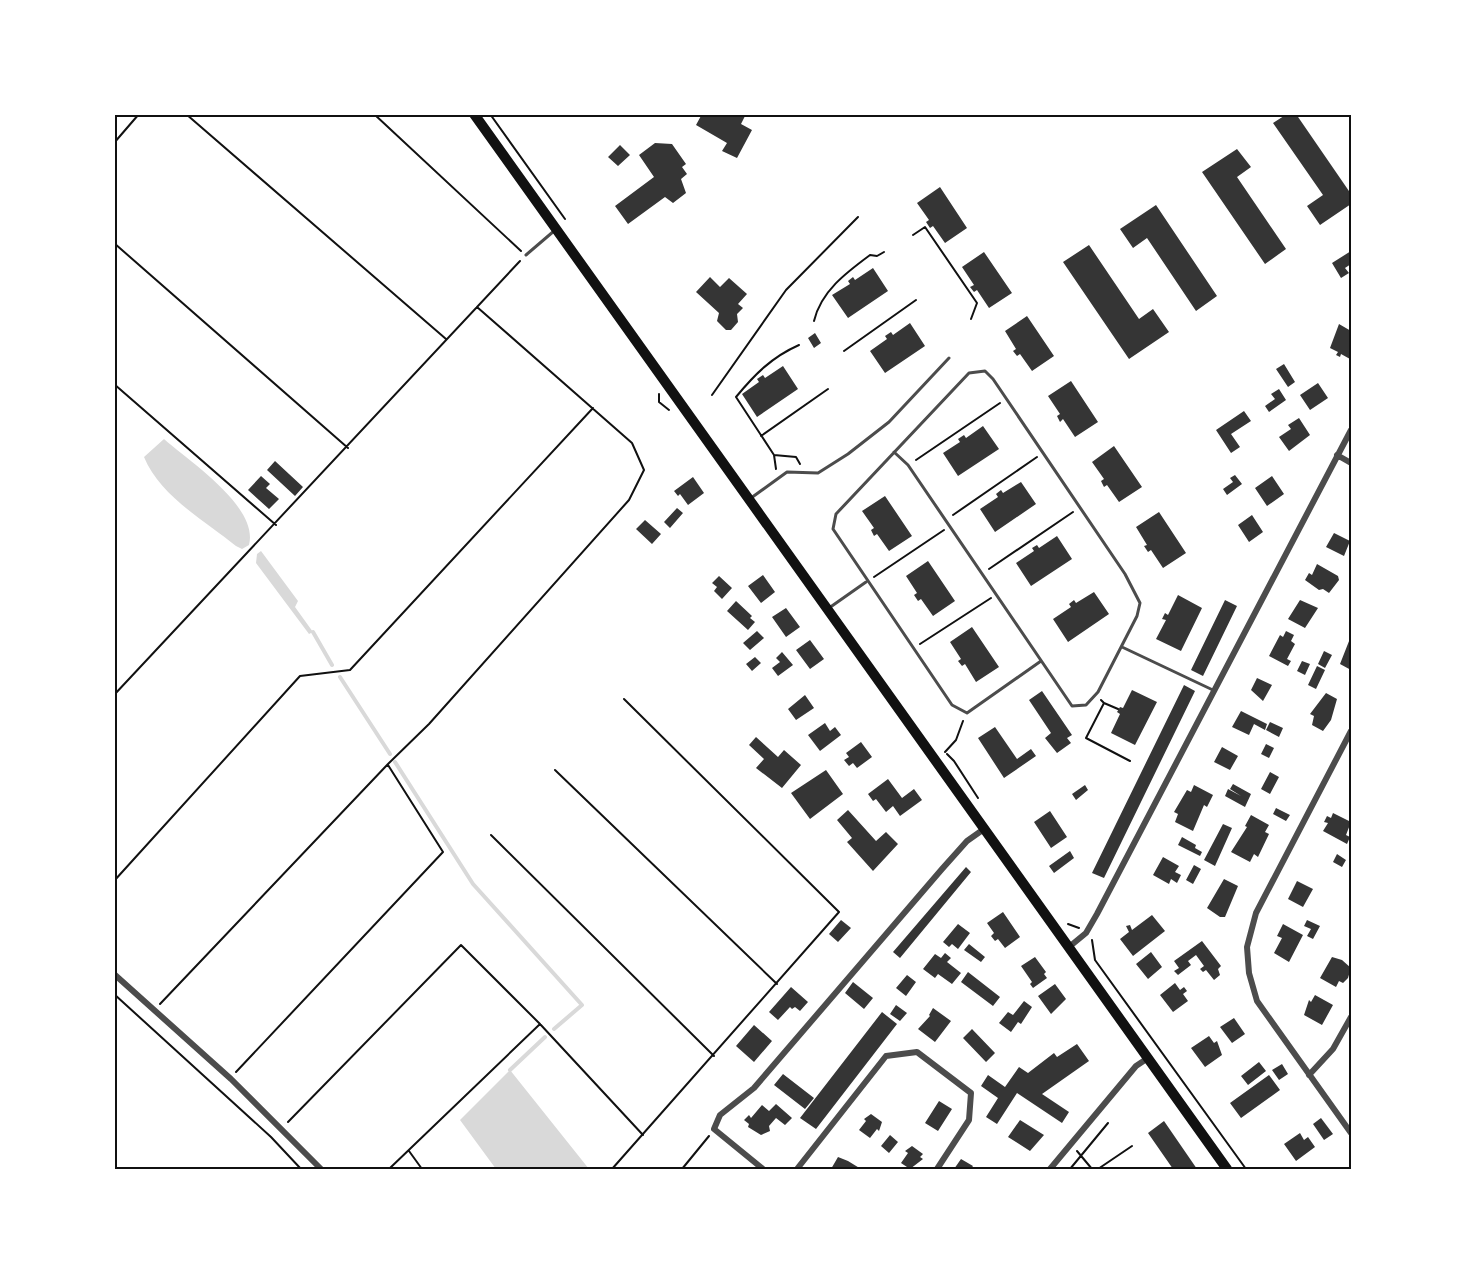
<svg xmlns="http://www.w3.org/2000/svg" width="1465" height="1283" font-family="Raleway,sans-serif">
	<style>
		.water { fill: #d9d9d9 }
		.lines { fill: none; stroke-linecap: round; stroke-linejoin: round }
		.stream { stroke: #d9d9d9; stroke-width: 4 }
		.building { fill: #353535 }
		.path { stroke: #111; stroke-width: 2 }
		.service { stroke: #4c4c4c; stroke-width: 3 }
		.minor { stroke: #4c4c4c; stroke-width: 6 }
		.primary { stroke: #111; stroke-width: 10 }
		.neatline { fill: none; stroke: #111; stroke-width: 2 }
	</style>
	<rect width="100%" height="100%" fill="#fff"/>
	<!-- water -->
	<path class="water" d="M164 439C190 462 259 507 249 545L242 549 236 546C205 521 160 496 144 457Z
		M261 551 298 601 295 607 313 632 309 634 256 563 257 554Z
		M510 1070 589 1169H496L460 1120Z"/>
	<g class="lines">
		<!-- stream -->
		<path class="stream" d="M313 632 332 665
			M340 677 390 754
			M395 762 473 884 582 1005 554 1029
			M510 1070 545 1037"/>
	</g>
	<!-- building -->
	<path class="building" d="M702 114 745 116 741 124 752 130 737 158 722 151 727 143 696 125Z
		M1287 114H1296L1351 194V204L1320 225 1307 206 1323 195 1273 123Z
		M655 143 672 144 686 164 682 167 687 174 681 179 686 193 673 203 665 197 628 224 615 206 654 177 639 155Z
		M620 145 630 155 618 166 608 157Z
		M1237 149 1251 167 1237 177 1286 249 1265 264 1202 172Z
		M940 187 967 228 945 243 933 226 930 228 926 222 929 220 917 203Z
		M1156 205 1217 296 1196 311 1147 238 1133 248 1120 229Z
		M1089 245 1139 319 1153 309 1169 332 1129 359 1063 262Z
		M1351 251V264L1345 268 1349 273 1341 278 1332 263Z
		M984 252 1012 293 989 308 977 290 974 292 970 287 974 285 962 267Z
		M873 268 888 291 848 318 832 295 850 284 848 281 853 277 855 280Z
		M710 277 720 287 729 278 747 294 738 304 743 308 737 314 738 322 731 330H726L717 321 719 313 696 292Z
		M1027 316 1054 356 1032 371 1020 354 1017 356 1013 351 1016 349 1005 331Z
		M910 323 925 346 885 373 870 351 887 339 885 336 891 332 893 335Z
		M1339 324 1351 331 1350 359 1341 354 1340 357 1336 355 1338 352 1330 348Z
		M815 333 821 343 814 348 808 338Z
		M1284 364 1295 382 1288 387 1276 369Z
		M783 366 798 389 757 417 742 394 759 382 757 379 763 375 765 378Z
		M1071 381 1098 422 1075 437 1063 419 1060 422 1057 416 1060 414 1048 396Z
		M1318 383 1328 398 1310 410 1300 395Z
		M1279 389 1286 400 1269 412 1265 406 1275 399 1271 394Z
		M1244 411 1251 421 1231 434 1240 447 1231 453 1216 430Z
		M1299 418 1310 435 1289 451 1279 437 1291 429 1288 425Z
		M983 426 999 449 958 476 943 453 960 442 958 439 964 435 966 438Z
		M1114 446 1142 487 1119 502 1107 485 1104 487 1101 481 1104 479 1092 462Z
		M275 461 303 487 295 496 267 470Z
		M1235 475 1242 484 1227 495 1223 489 1233 482 1230 478Z
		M261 476 270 484 266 488 279 499 269 509 248 490Z
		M1272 476 1284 494 1267 506 1255 488Z
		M693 477 704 493 688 505 680 494 678 496 674 491Z
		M1021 482 1036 504 995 532 980 509 998 497 996 494 1001 490 1003 493Z
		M885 496 912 536 889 551 877 534 874 536 871 530 874 528 862 511Z
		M677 508 683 513 670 528 664 522Z
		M1159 512 1186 553 1163 568 1151 550 1148 552 1144 546 1147 545 1136 527Z
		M1252 515 1263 532 1249 542 1238 525Z
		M645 520 661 534 652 544 636 529Z
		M1334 533 1350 541 1344 556 1326 547Z
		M1057 536 1072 559 1031 586 1016 563 1034 551 1032 548 1037 545 1039 548Z
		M928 561 955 601 933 616 921 599 918 601 914 595 917 593 906 576Z
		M1317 564 1338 576 1339 580 1329 593 1323 589 1319 590 1305 580 1309 573 1312 575Z
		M763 575 775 592 761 603 748 586Z
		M719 576 732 588 722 599 714 591 717 587 712 583Z
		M1094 592 1109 614 1068 642 1053 619 1071 607 1069 604 1074 600 1076 603Z
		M1178 595 1202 608 1181 651 1156 639 1166 620 1162 619 1165 613 1168 615Z
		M1225 600 1237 606 1203 676 1191 670Z
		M1300 600 1318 608 1305 628 1288 619Z
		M736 601 752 616 750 618 755 622 748 630 727 611Z
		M786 608 800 627 786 637 772 617Z
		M972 627 999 667 976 682 965 664 962 666 958 661 961 659 950 642Z
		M757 631 764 638 750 650 743 643Z
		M1286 631 1294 635 1291 641 1295 644 1287 659 1291 661 1288 666 1269 656 1280 635 1283 637Z
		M1351 636V670L1340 664Z
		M810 640 824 659 810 669 796 650Z
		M1324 651 1332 655 1325 668 1318 664Z
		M782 652 793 665 778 676 772 668 780 662 776 658Z
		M755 657 761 663 752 671 746 664Z
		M1302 661 1310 664 1305 675 1297 671Z
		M1317 666 1325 670 1316 689 1308 685Z
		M1257 678 1272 685 1263 701 1251 690Z
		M1184 685 1195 691 1104 878 1092 873Z
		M1132 690 1157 702 1135 745 1111 733 1120 714 1117 712 1120 707 1123 708Z
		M1042 691 1072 735 1067 738 1071 743 1057 753 1045 738 1051 733 1029 700Z
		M1326 693 1337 699 1331 720 1323 731 1312 725 1314 716 1310 714Z
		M805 695 814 708 796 720 788 709Z
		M1241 711 1267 724 1265 730 1254 724 1249 735 1232 727Z
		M1270 722 1283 728 1279 737 1266 730Z
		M825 723 830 731 835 727 841 735 820 751 808 735Z
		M995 727 1017 759 1031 749 1036 756 1004 778 978 738Z
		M756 737 778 757 784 750 801 765 782 788 756 768 764 759 749 745Z
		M861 742 872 757 857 768 853 763 849 766 844 760 849 757 846 753Z
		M1266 744 1274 748 1269 758 1261 754Z
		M1222 747 1238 756 1230 770 1214 762Z
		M826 770 843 794 810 819 791 793Z
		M1270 772 1279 777 1270 794 1261 789Z
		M888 779 902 798 914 789 922 800 900 816 893 806 886 812 876 799 873 801 868 794Z
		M1233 784 1251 794 1245 807 1225 796 1228 789 1241 796 1230 789Z
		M1085 785 1088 790 1076 800 1072 794Z
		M1194 785 1213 795 1207 807 1204 805 1193 831 1175 822 1178 814 1174 812 1187 790 1191 792Z
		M1276 808 1290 815 1286 821 1273 814Z
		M848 810 876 841 886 832 898 844 873 871 847 842 852 838 837 820Z
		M1050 811 1067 837 1051 848 1034 822Z
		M1333 813 1351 822 1346 835 1350 837 1347 844 1323 831 1328 823 1324 822 1327 816 1331 818Z
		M1251 815 1269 825 1265 832 1269 834 1258 857 1254 854 1250 862 1231 852 1247 827 1245 826Z
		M1223 824 1232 828 1215 866 1204 860Z
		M1182 837 1196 845 1195 848 1202 852 1200 856 1178 845Z
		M1070 851 1074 858 1054 873 1049 866Z
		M1337 854 1346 860 1342 867 1333 862Z
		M1163 857 1179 866 1175 872 1181 875 1177 883 1171 879 1169 884 1153 875Z
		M1194 865 1201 869 1193 884 1186 880Z
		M966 867 971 872 900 958 893 952Z
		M1224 879 1238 886 1225 917H1220L1207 908Z
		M1297 881 1313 889 1303 907 1288 899Z
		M1003 912 1020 937 1005 948 998 939 995 941 991 936 994 933 987 923Z
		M1152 915 1165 931 1133 956 1120 939 1129 932 1126 926 1130 925 1132 930Z
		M841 920 851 928 838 942 829 934Z
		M1307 920 1320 926 1313 939 1307 936 1311 929 1304 926Z
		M958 924 970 933 958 949 952 944 949 947 943 942Z
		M1283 924 1303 935 1289 962 1274 953 1282 938 1277 936Z
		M1202 941 1221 966 1218 969 1220 975 1214 980 1206 970 1203 972 1200 969 1204 966 1196 955 1188 961 1191 965 1178 975 1174 971 1179 968 1174 961Z
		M969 944 985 957 981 962 964 950Z
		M1151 952 1162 967 1148 979 1136 964Z
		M945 953 951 958 947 962 961 973 952 984 938 974 935 978 923 969 935 954 941 958Z
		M1035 957 1046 972 1044 974 1047 978 1033 988 1030 984 1032 982 1021 966Z
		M1332 957 1342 960 1351 968 1348 978 1343 983 1339 981 1336 987 1320 978Z
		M968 972 1000 997 993 1006 961 982Z
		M907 975 916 982 906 996 896 988Z
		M853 982 873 998 864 1009 845 993Z
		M1175 983 1180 990 1184 987 1187 991 1183 994 1188 1001 1173 1012 1160 995Z
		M1055 984 1066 999 1051 1014 1038 996Z
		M791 987 808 1002 800 1011 795 1007 792 1009 790 1007 778 1020 769 1012Z
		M1315 995 1333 1005 1322 1025 1304 1015 1309 1000 1311 1002Z
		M1024 1001 1032 1007 1021 1024 1018 1022 1011 1032 999 1023 1008 1012 1013 1015Z
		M896 1005 907 1013 900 1021 890 1014Z
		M933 1008 951 1021 935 1042 918 1029 930 1016 929 1015Z
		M882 1012 897 1024 816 1129 800 1118Z
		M1234 1018 1245 1034 1232 1043 1220 1027Z
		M754 1025 772 1041 754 1062 736 1046Z
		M972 1029 995 1053 986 1062 963 1038Z
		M1209 1036 1214 1043 1217 1041 1222 1055 1205 1067 1191 1048Z
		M1077 1044 1089 1061 1042 1094 1069 1112 1062 1123 1017 1093 997 1124 986 1117 998 1098 981 1086 988 1075 1005 1087 1019 1067 1028 1073 1054 1053 1057 1057Z
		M1259 1062 1266 1071 1248 1085 1241 1076Z
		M1282 1064 1288 1074 1279 1080 1272 1070Z
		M783 1074 814 1098 805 1109 774 1085Z
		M1269 1075 1280 1090 1241 1118 1230 1103Z
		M939 1101 952 1109 938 1131 925 1123Z
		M776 1104 792 1118 785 1125 776 1118 769 1126 770 1131 761 1135 748 1127 749 1124 744 1120 749 1115 751 1118 762 1105 769 1111Z
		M871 1114 882 1122 879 1131 877 1129 870 1138 859 1130 866 1121 864 1119Z
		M1321 1118 1333 1134 1324 1140 1313 1124Z
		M1020 1120 1044 1135 1030 1151 1008 1137Z
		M1164 1121 1197 1169H1173L1148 1133Z
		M1300 1133 1304 1140 1308 1137 1315 1147 1296 1161 1284 1144Z
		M890 1135 898 1142 889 1153 881 1146Z
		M912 1146 923 1154 920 1157 923 1159 910 1169 901 1163 908 1153 905 1151Z
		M838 1157 848 1161 861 1169H831Z
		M961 1159 973 1166 971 1169H954Z"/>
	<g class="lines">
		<!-- path -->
		<path class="path" d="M186 114 446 339
			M374 114 521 251
			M490 114 565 219
			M114 143 139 114
			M913 235 925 227 977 303 971 319
			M114 243 348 448
			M814 321C821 291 847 272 870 255L877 256 884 252
			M844 351 916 300
			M114 384 276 525
			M659 394V402L669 410
			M712 395 786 290 858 217
			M761 436 828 389
			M774 455 796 457 800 464
			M916 460 1000 403
			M776 469 774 455 736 397C755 374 772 357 799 345
			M953 515 1037 457
			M989 569 1073 512
			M874 577 944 530
			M920 644 991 598
			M114 695 520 261
			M1101 700 1104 703 1086 738 1130 761
			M1104 703 1118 709
			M945 752 956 740 963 721
			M947 754 954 761 978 798
			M555 770 777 984
			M491 835 714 1056
			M114 881 300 676 350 670 593 408
			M1068 924 1079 928
			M1092 940 1095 960 1246 1169
			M114 994 271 1137 301 1169
			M160 1004 388 764 429 724 629 500 644 470 632 443 477 307
			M236 1072 443 852 388 765
			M288 1122 461 945 540 1024 643 1135
			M409 1151 422 1169
			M1077 1151 1092 1169
			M389 1169 540 1024
			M612 1169 839 912 624 699
			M682 1169 709 1136
			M1070 1169 1108 1123
			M1098 1169 1132 1146"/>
		<!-- service -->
		<path class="service" d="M526 255 554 231
			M894 452 908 465 1072 706 1086 705 1098 692 1137 616 1140 603 1125 574 993 379 985 371 969 373 836 514 833 529 952 705 967 713 1041 661
			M751 498 787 472 818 473 848 454 889 422 949 358
			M829 608 866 582
			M1122 647 1215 691"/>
		<!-- minor -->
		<path class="minor" d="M1337 455 1351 463
			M1351 731 1256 913 1247 947 1249 973 1257 1001 1351 1133
			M1069 947 1086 933 1097 914 1351 430
			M114 974 231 1079 321 1169
			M1309 1075 1333 1049 1351 1017
			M763 1169 714 1129 720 1115 754 1088 942 869 967 841 984 829
			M797 1169 886 1056 917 1052 971 1093 969 1120 937 1169
			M1050 1169 1136 1066 1148 1058"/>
		<!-- primary -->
		<path class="primary" d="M474 114 1227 1169"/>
	</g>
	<!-- border -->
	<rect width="1465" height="1283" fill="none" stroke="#ffffff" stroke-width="231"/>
	<rect x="116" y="116" width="1234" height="1052" class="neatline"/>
</svg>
